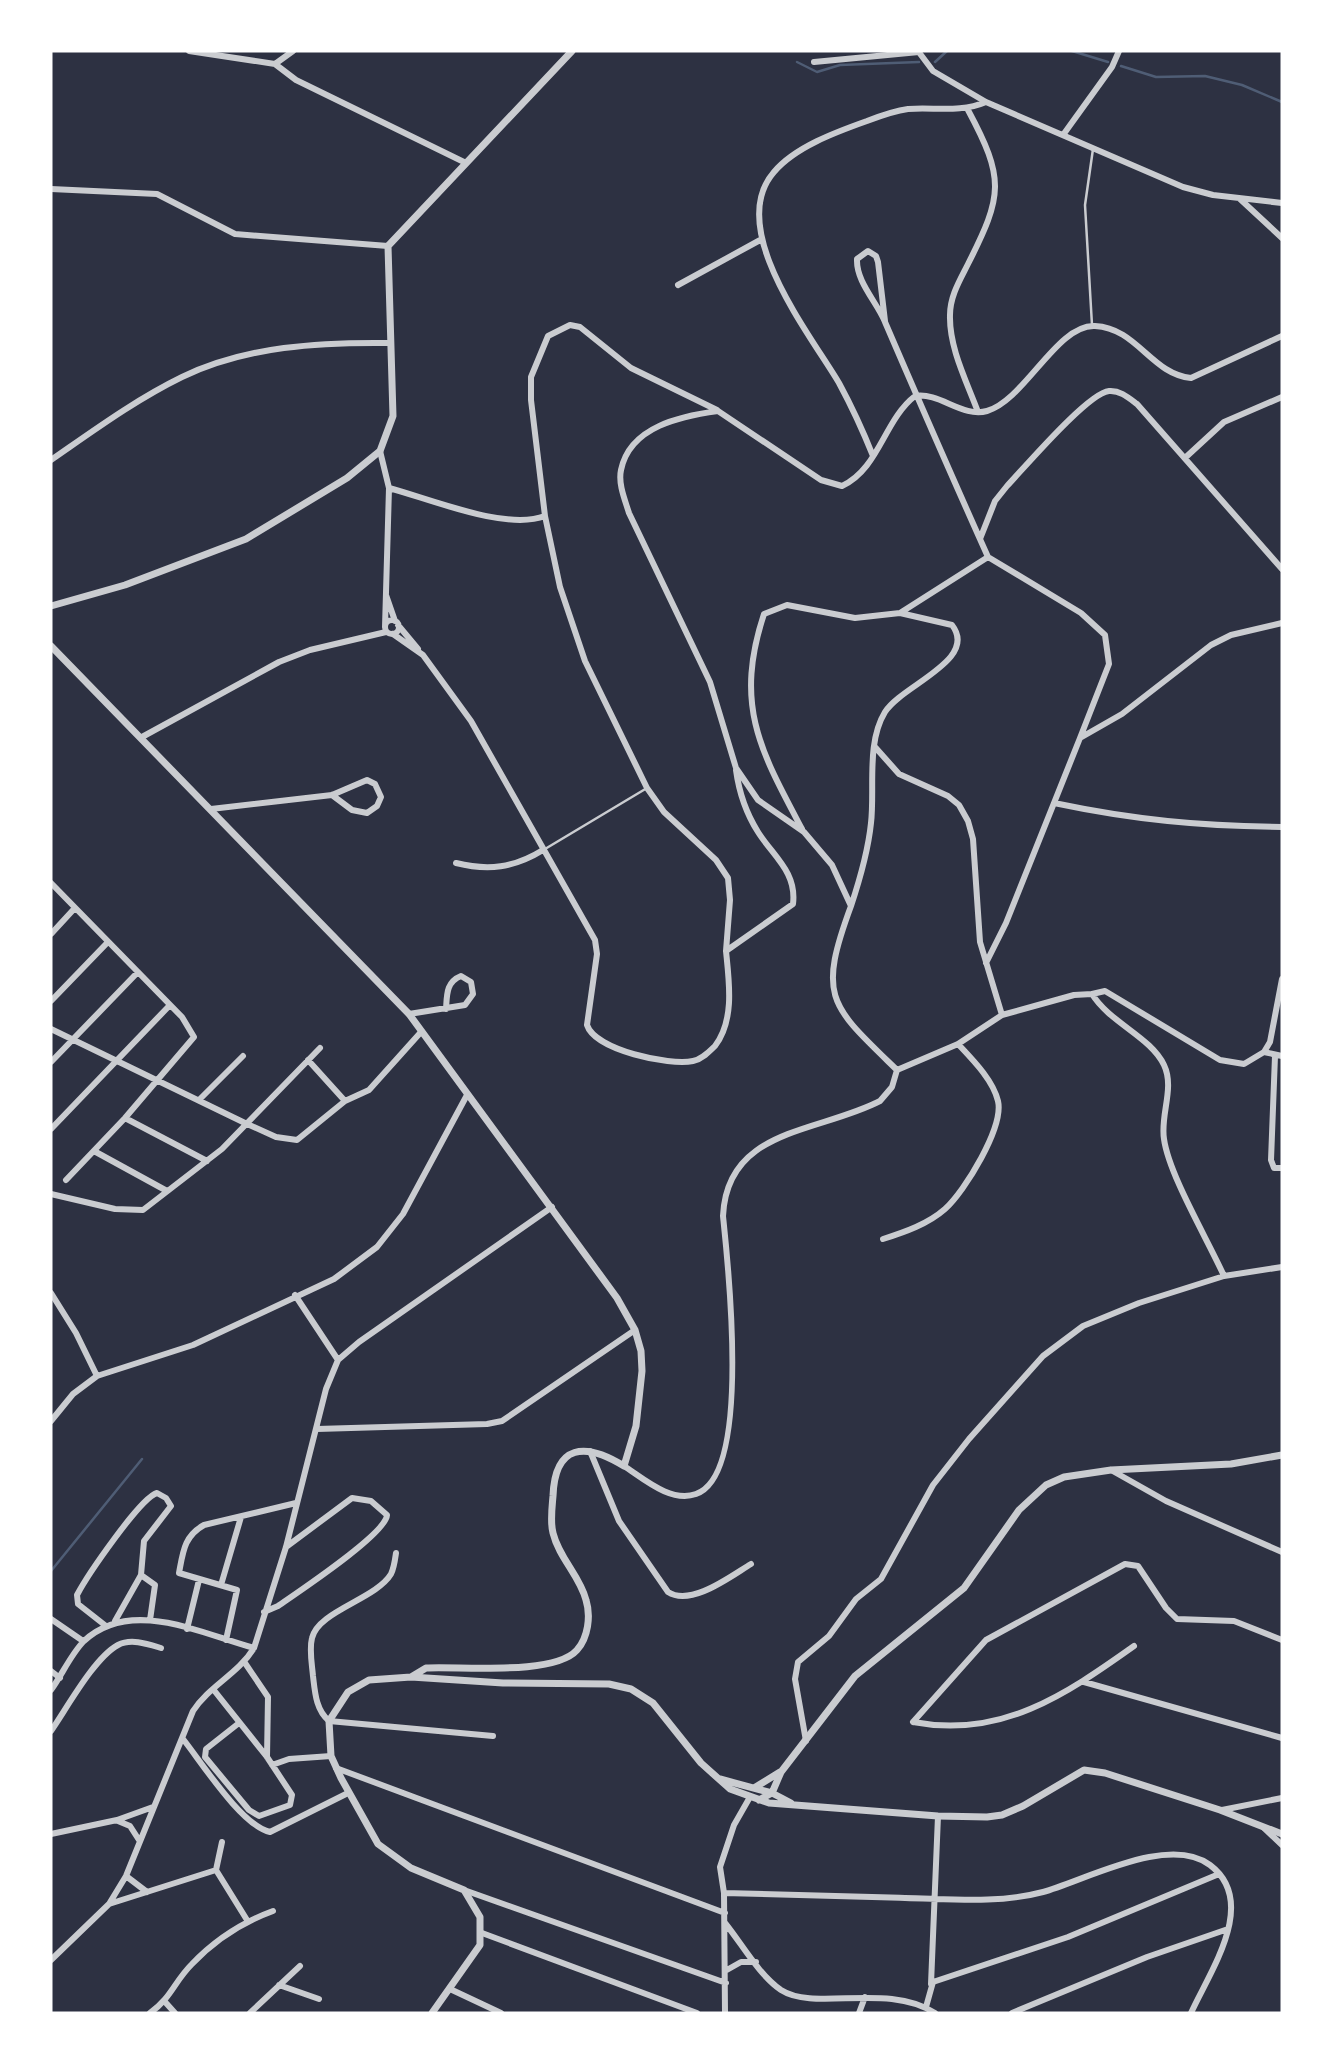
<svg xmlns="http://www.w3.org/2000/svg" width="1333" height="2064" font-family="'Exo 2',sans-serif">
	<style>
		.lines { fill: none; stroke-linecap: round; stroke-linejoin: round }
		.stream { stroke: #4f5d75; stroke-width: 2.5 }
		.service { stroke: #caccd0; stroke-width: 2.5 }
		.minor { stroke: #caccd0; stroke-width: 6 }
		.tertiary { stroke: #caccd0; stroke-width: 7 }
	</style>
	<rect width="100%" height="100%" fill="#2d3142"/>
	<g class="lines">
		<!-- stream -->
		<path class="stream" d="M1072 51 1108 62
			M797 62 817 72 840 65 919 62
			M935 62 947 51
			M1121 66 1156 77 1205 76 1242 85 1282 102
			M51 1571 142 1459"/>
		<!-- service -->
		<path class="service" d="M1092 325 1085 205 1093 149
			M545 849 647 788"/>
		<!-- minor -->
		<path class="minor" d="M189 51 275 64 296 80 466 163
			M918 51 933 71 986 102
			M814 62 919 52
			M275 64 293 51
			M968 110C1005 179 1003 195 968 264 960 280 950 296 950 315 949 348 967 382 978 412
			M1063 135 1112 67 1119 51
			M51 189 157 194 235 234 388 246
			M1240 199 1282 238
			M678 285 762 239
			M885 321 878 262 876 256 868 251 857 259C856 282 877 302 885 322 919 401 953 479 988 557
			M717 410 631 368 580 327 570 325 548 336 531 377V400L545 516 560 587 585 661 647 788 664 812 716 860 728 878 730 900 726 951
			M380 451 389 488 385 627
			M873 456C863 431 852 407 839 383 810 334 725 228 774 172 795 147 836 132 867 121 880 116 893 111 908 109 935 107 960 113 986 102L1183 187 1213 195 1282 203
			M1186 457 1224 422 1282 397
			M51 460C93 431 135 400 182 377 246 346 320 342 391 343
			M389 488C430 499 506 531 545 516
			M980 539 995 501 1007 486C1025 467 1088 393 1109 391 1120 390 1129 398 1137 404L1282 569
			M386 595 395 621
			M385 627a7 7 0 1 1 14 0a7 7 0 1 1-14 0Z
			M398 625 418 649
			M393 634 423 655 471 721 595 940 597 954 587 1025C595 1050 669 1066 693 1061 702 1059 709 1052 715 1046 735 1020 729 981 726 951L793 904C797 872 773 856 758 832 746 813 739 792 736 770
			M142 737 279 662 310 650 386 632
			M875 747 899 774 948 796 959 805 968 821 973 839 980 942 1002 1015
			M1054 803C1135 820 1200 826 1282 827
			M211 809 332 795 367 780 375 784 381 797 377 806 367 813 352 810 332 795
			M802 829C760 750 734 705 764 614L787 605 855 618 900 613 988 557 1081 613 1105 635 1109 664 1080 738
			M456 863C488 871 514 868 543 850
			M51 883 182 1017 194 1037 125 1118 66 1180
			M851 906C860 879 868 852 871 823 875 789 866 743 885 712 902 685 979 660 952 625L900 613
			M51 934 74 909
			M986 963 1006 923 1080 738 1122 714 1211 645 1231 635 1282 623
			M1092 994 1105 991 1220 1060 1244 1064 1264 1052 1270 1042 1282 979
			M51 1001 107 943
			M409 1014 465 1005 473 994 471 982 461 976C446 982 447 995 446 1009
			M51 1029 245 1123 276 1137 297 1140 345 1101 369 1090 421 1032
			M1264 1052 1282 1056
			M1275 1056 1271 1160 1274 1168H1282
			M308 1060 345 1101
			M51 1062 138 972
			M897 1070 958 1044 1002 1015 1074 995 1092 994C1110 1023 1151 1037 1164 1065 1175 1088 1160 1115 1164 1139 1169 1175 1208 1240 1224 1276
			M199 1100 243 1056
			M125 1118 207 1161
			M51 1129 170 1005
			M94 1151 167 1191
			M51 1194 115 1209 143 1210 222 1149 320 1048
			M883 1239C905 1232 928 1224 945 1209 965 1191 1004 1127 998 1101 993 1080 973 1060 958 1044
			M51 1293 76 1333 97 1376
			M295 1295 338 1360
			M51 1421 73 1394 97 1376 193 1345 334 1279 377 1247 403 1214 467 1095
			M317 1429 487 1424 502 1421 635 1330
			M590 1451 619 1521 668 1592C691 1607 731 1576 751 1564
			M624 1466C644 1479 671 1503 696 1494 752 1475 728 1264 723 1216 727 1128 818 1133 880 1101L892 1087 897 1070C830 1005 817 998 851 906L832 865 804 832 758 800 736 768 710 682 629 513C625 500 618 484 621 470 630 426 682 416 718 411L821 480 842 486C879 469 884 420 915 396 940 392 962 418 987 411 1025 400 1057 324 1095 326 1137 328 1151 374 1191 378L1282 336
			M1111 1470 1166 1501 1282 1552
			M396 1553C395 1560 394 1568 391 1574 376 1599 318 1611 312 1638 309 1650 312 1664 313 1676 315 1693 316 1710 329 1721L493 1736
			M141 1575 155 1585 150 1620
			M221 1585 241 1517
			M264 1612 278 1606C298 1592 386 1534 387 1515L371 1501 352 1498 286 1547
			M51 1619 83 1641
			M106 1626 78 1604 77 1595C87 1576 140 1498 157 1493L166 1498 171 1506 144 1541 141 1575 115 1621
			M187 1629 199 1580
			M226 1640 237 1590 179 1573C183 1552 184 1536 204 1525L296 1503
			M245 1663 268 1697 267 1757
			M51 1671 60 1678
			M1084 1682 1282 1738
			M213 1689 267 1757 292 1795 290 1805 259 1816 249 1810 205 1757 206 1749 239 1723
			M51 1690C62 1675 71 1654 84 1641 131 1597 202 1634 254 1648
			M913 1722 986 1640 1125 1564 1138 1566 1166 1608 1177 1619 1234 1621 1282 1640
			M913 1722C1001 1739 1065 1695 1134 1646
			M51 1731C67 1708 94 1658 118 1645 131 1638 148 1644 161 1648
			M183 1739C202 1763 242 1826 270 1832L348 1793
			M806 1741 795 1679 798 1662 829 1636 856 1599 881 1579 933 1485 969 1439 1043 1356 1083 1326 1139 1303 1224 1276 1282 1267
			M272 1765 289 1759 331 1756
			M336 1768 725 1913
			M1222 1810 1282 1798
			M118 1821 130 1826 139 1840
			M1264 1828 1282 1845
			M51 1834 117 1820 153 1807
			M222 1842 216 1870 247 1920
			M126 1876 147 1892
			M464 1890 726 1983
			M724 1893C785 1895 845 1896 905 1898 951 1899 998 1904 1043 1892 1086 1880 1169 1834 1210 1865 1259 1902 1210 1971 1191 2013
			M109 1904 216 1870
			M725 1923C742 1944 759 1975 781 1990 815 2012 887 1982 935 2013
			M482 1933 697 2013
			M51 1960 109 1904 126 1876 193 1711C209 1686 238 1674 254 1648L286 1547 326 1389 338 1360 359 1342 552 1207
			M725 1971 741 1962H756
			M931 1984 938 1816
			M279 1985 319 1999
			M450 1989 501 2013
			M166 2003 175 2013
			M926 2007 933 1982 1068 1937 1219 1874
			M150 2013C172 1997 174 1982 192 1964 214 1941 243 1922 273 1911
			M250 2013 300 1966
			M725 2013 724 1893 720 1867 734 1825 750 1797
			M859 2013 865 1997
			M1012 2013 1147 1957 1228 1929"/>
		<!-- tertiary -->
		<path class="tertiary" d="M51 606 125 585 246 539 347 478 380 451 393 416 388 246 572 51
			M51 646 409 1014 617 1298 635 1330 641 1351 642 1371 636 1426 624 1466C585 1442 555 1444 553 1496 552 1508 550 1522 553 1533 559 1558 580 1576 586 1600 591 1616 588 1638 577 1650 554 1676 460 1666 426 1668L411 1677
			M720 1779 772 1793 791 1803
			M754 1788 780 1772
			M759 1800 772 1793 781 1772 855 1676 964 1588 1019 1510 1046 1485 1064 1477 1111 1470 1231 1464 1282 1455
			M432 2013 480 1945V1917L464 1890 411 1868 378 1844 341 1778 331 1756 329 1721 348 1692 369 1680 411 1677 503 1683 609 1684 631 1689 653 1703 701 1763 730 1789 769 1803 938 1816 987 1817 1002 1815 1023 1806 1084 1770 1105 1773 1220 1810 1282 1834"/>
	</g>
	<!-- border -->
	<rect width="1333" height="2064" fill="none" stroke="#ffffff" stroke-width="105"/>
</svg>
